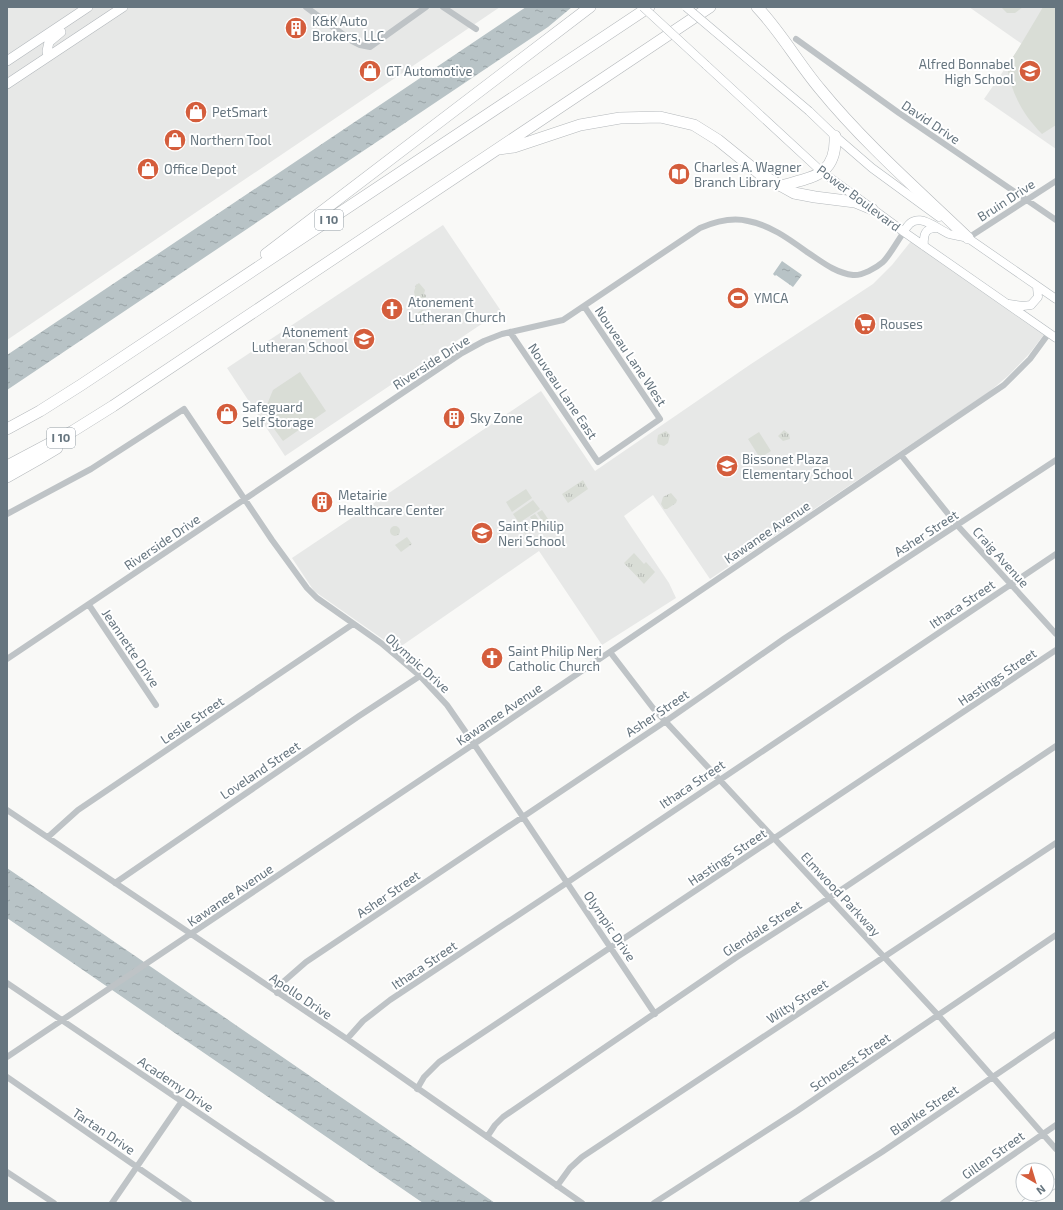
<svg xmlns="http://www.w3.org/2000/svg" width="1063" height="1210" font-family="'Exo 2',sans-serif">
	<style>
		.built { fill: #e7e8e7 }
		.grass { fill: url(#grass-tufts) }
		.pitch { fill: #d9ddd6 }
		.water { fill: url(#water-ripples) }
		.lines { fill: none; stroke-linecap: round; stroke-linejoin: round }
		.secondary-casing { stroke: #b3b9bd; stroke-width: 9 }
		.primary-casing { stroke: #b2b7bb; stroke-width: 10 }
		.highway-casing { stroke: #b4b8bb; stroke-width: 12 }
		.street { stroke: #bec3c6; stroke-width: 6 }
		.secondary { stroke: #fff; stroke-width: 8 }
		.primary { stroke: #fff; stroke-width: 9 }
		.highway { stroke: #fff; stroke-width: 11 }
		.secondary-bridge-casing { stroke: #b3b9bd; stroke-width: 9; stroke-linecap: butt }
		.secondary-bridge { stroke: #fff; stroke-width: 8 }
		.labels { text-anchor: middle; stroke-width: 4; stroke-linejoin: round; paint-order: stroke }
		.shield { fill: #fff; stroke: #949ea5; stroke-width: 1 }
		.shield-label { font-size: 12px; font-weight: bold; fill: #66757f }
		.poi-label { font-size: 13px; fill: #66757f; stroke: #fff; text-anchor: start }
		.street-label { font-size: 13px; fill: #66757f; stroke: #fff }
	</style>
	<defs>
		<pattern id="grass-tufts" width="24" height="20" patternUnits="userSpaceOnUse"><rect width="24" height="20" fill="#d9ddd6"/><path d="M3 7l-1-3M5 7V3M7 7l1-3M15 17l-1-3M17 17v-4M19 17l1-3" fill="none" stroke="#b4b8b3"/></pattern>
		<pattern id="water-ripples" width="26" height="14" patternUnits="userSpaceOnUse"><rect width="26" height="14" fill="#b8c3c6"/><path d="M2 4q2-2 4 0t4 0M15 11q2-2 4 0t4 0" fill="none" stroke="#99a3a6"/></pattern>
	</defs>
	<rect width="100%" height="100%" fill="#f9f9f7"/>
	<!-- built -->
	<path class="built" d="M7 7H500L7 340Z
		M969 7H1056V149L984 99 1022 44Z
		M443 225 501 311 285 456 227 368Z
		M912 240 1045 333 1030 353 1009 375 989 392 710 579 653 495 624 516 669 583 676 598 602 645 539 551 397 649 314 591 292 558 541 391 595 471 751 364 873 284 892 265Z"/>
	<!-- grass -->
	<path class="grass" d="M419 283 425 290 424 294 426 295V297L421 302 416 301 414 292 416 285Z
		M421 310H423L428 316 427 322 423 325 419 324 414 316Z
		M784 430 789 434 790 439 783 441 778 436Z
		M666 431 670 435 668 443 664 446 658 444 657 441 658 435Z
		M583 480 588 489 568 503 562 494Z
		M671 493 677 500 676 503 667 509H664L661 504 663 497Z
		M390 531a5 5 0 1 1 10 0a5 5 0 1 1-10 0Z
		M407 537 412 544 401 552 395 545Z
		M634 553 644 564 646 562 655 572 644 584 624 563Z"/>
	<!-- pitch -->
	<path class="pitch" d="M1001 7H1023L1015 13H1007Z
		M1043 7H1056V125L1042 134C1023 115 1011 93 1007 66 1020 47 1031 27 1043 7Z
		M300 372 326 411 283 441 269 422 266 407 273 390Z
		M759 432 771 451 760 458 748 439Z
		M526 489 532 498 512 512 506 502Z
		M533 500 540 509 519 523 513 514Z
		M542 510 548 519 543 522 537 513Z
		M535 514 541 523 536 526 530 517Z
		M524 521 531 530 525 534 519 524Z"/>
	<!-- water -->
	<path class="water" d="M526 7H572L548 27 7 390V355Z
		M782 261 802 275 793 287 776 275 775 276 773 274Z
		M7 868 495 1203H423L7 918Z"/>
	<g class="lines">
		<!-- secondary casing -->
		<g class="secondary-casing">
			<path id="secondary" d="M706 65 822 172 904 232 1056 338
				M809 111 835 136 872 168 939 217
				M904 232C915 208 934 227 949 234 955 236 962 236 968 238
				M965 236 1056 299
				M924 246C923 235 925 227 938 228
				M1009 304 1023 306 1031 305 1038 297 1037 287
				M1047 1189 1056 1183
				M1026 1203 1040 1194"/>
		</g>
		<!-- primary casing -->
		<g class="primary-casing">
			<path id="primary" d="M48 56 47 51 49 42 61 32
				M7 61 88 7
				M7 84 123 7"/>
		</g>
		<!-- highway casing -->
		<g class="highway-casing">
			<path id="highway" d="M757 7C781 32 798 63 820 89 864 143 918 190 968 238
				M499 149 514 147 580 125 620 118 660 117 694 125 718 140 760 174 794 193 815 197 855 202 872 209
				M781 186C812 177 837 176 835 136
				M266 254 590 7
				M7 429 40 411 81 385 649 7
				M7 466 73 431 113 406 710 7
				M7 477 37 460 57 448"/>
		</g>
		<!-- street -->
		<path class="street" d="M306 7 352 41 360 45 370 47 426 7
			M443 7 476 29
			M796 39 899 113 1056 220
			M968 238 1056 181
			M510 332 598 462 660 419 584 306
			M901 455 957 525 1056 634
			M7 514 91 469 184 409 272 540 307 588 317 598 381 643 420 676 447 705 474 744 655 1014
			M89 605 156 705
			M610 652 653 708 938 1015 1056 1149
			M7 659 462 353 484 341 502 334 563 320 700 228C714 222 732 217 748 221 770 225 789 239 807 252 821 261 835 273 853 275 862 276 876 268 883 262 890 255 898 240 904 232
			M7 810 347 1039 582 1203
			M48 837 78 810 353 624
			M115 883 359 716 420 676
			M7 983 332 1203
			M277 993 282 983 306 962 666 721 785 638 1056 460
			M347 1039 363 1021 390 1000 562 886 1056 554
			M7 1057 474 744 1004 385 1030 359 1049 333
			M7 1077 189 1203
			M417 1089 424 1077 439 1062C644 925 851 789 1056 650
			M487 1137 495 1125 503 1117 737 957 829 898 1056 746
			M7 1172 54 1203
			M557 1186 570 1168 582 1157 1056 843
			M112 1203 182 1101
			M654 1203 797 1111 1056 935
			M802 1203 882 1152 1056 1034
			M943 1203 1056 1125"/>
		<!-- secondary -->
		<use href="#secondary" class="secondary"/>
		<!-- primary -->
		<use href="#primary" class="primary"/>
		<!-- highway -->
		<use href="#highway" class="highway"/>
		<!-- secondary-bridge casing -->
		<g class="secondary-bridge-casing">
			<path id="secondary-bridge" d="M643 7 706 65
				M686 7 809 111"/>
		</g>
		<!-- secondary-bridge -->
		<use href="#secondary-bridge" class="secondary-bridge"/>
	</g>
	<!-- icons -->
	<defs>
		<g id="building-disc" transform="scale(1.15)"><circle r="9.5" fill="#d45d3c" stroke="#fff"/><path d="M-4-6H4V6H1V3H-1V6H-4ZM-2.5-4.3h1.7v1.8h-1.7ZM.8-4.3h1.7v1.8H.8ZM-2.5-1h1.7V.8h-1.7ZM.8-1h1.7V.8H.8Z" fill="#fff"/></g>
		<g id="shop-disc" transform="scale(1.15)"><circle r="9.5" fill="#d45d3c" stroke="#fff"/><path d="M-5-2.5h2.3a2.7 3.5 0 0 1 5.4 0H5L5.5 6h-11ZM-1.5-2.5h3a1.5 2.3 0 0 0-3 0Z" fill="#fff"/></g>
		<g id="school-disc" transform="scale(1.15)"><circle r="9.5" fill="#d45d3c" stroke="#fff"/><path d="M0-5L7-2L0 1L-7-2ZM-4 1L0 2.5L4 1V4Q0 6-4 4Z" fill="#fff"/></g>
		<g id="library-disc" transform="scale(1.15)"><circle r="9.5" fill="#d45d3c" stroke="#fff"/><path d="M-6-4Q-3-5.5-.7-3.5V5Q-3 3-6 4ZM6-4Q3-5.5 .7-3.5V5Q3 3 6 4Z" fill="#fff"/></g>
		<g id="stadium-disc" transform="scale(1.15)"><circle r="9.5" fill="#d45d3c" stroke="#fff"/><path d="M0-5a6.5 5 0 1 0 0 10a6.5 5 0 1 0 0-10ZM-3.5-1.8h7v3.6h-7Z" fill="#fff"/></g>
		<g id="church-disc" transform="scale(1.15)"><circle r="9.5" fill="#d45d3c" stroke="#fff"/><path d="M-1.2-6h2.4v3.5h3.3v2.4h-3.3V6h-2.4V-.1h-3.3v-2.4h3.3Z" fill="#fff"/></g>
		<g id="supermarket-disc" transform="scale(1.15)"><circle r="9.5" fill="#d45d3c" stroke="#fff"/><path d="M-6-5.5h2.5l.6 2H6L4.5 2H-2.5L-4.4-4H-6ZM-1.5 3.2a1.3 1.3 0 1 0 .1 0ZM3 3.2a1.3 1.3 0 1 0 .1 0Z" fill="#fff"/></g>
	</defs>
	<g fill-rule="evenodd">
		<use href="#building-disc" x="296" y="28"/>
		<use href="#shop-disc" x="370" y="71"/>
		<use href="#school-disc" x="1030" y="71"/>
		<use href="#shop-disc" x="196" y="112"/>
		<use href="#shop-disc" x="175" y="140"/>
		<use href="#shop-disc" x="148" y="169"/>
		<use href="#library-disc" x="679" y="174"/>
		<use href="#stadium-disc" x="738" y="298"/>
		<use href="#church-disc" x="392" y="309"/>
		<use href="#supermarket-disc" x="865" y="324"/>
		<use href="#school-disc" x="364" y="339"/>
		<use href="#shop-disc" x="227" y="414"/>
		<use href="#building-disc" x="454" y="418"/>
		<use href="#school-disc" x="727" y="466"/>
		<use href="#building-disc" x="322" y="502"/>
		<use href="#school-disc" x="482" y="533"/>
		<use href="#church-disc" x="492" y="658"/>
	</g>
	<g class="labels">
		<!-- shield labels -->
		<g class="shield">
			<rect x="315" y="210" width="28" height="20" rx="3"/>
			<rect x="47" y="428" width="28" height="20" rx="3"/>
		</g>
		<g class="shield-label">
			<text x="329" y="224">I 10</text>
			<text x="61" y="442">I 10</text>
		</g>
		<!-- poi labels -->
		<g class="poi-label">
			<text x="312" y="26">K&amp;K Auto<tspan x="312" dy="15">Brokers, LLC</tspan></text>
			<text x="1014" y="69" text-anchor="end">Alfred Bonnabel<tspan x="1014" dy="15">High School</tspan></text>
			<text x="386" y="76">GT Automotive</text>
			<text x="212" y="117">PetSmart</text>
			<text x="190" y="145">Northern Tool</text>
			<text x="694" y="172">Charles A. Wagner<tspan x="694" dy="15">Branch Library</tspan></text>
			<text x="164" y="174">Office Depot</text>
			<text x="754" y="303">YMCA</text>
			<text x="408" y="307">Atonement<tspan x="408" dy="15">Lutheran Church</tspan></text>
			<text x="880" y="329">Rouses</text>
			<text x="348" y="337" text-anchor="end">Atonement<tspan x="348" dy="15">Lutheran School</tspan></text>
			<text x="242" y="412">Safeguard<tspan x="242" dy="15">Self Storage</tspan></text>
			<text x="470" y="423">Sky Zone</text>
			<text x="742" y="464">Bissonet Plaza<tspan x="742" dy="15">Elementary School</tspan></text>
			<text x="338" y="500">Metairie<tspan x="338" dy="15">Healthcare Center</tspan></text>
			<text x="498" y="531">Saint Philip<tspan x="498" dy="15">Neri School</tspan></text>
			<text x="508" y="656">Saint Philip Neri<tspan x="508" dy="15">Catholic Church</tspan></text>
		</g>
		<!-- street labels -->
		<g class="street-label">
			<text transform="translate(931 122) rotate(34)" y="5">David Drive</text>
			<text transform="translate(859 198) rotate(37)" y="5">Power Boulevard</text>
			<text transform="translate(1006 200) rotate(-33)" y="5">Bruin Drive</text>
			<text transform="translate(631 356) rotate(56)" y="5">Nouveau Lane West</text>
			<text transform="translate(431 362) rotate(-33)" y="5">Riverside Drive</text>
			<text transform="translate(563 391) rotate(56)" y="5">Nouveau Lane East</text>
			<text transform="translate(767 532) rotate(-34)" y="5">Kawanee Avenue</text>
			<text transform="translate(926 533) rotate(-33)" y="5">Asher Street</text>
			<text transform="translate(162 542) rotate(-34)" y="5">Riverside Drive</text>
			<text transform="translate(1001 557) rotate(48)" y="5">Craig Avenue</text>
			<text transform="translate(962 604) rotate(-34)" y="5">Ithaca Street</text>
			<text transform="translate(131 648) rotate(56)" y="5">Jeannette Drive</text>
			<text transform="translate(418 663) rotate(42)" y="5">Olympic Drive</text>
			<text transform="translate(997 677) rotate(-34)" y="5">Hastings Street</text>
			<text transform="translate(657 713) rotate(-34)" y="5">Asher Street</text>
			<text transform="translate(499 714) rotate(-34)" y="5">Kawanee Avenue</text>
			<text transform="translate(192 720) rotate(-34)" y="5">Leslie Street</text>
			<text transform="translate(260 770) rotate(-34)" y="5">Loveland Street</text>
			<text transform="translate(692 784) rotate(-34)" y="5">Ithaca Street</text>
			<text transform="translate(727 857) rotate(-34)" y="5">Hastings Street</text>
			<text transform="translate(388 894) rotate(-34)" y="5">Asher Street</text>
			<text transform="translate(841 894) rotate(47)" y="5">Elmwood Parkway</text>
			<text transform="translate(230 895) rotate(-34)" y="5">Kawanee Avenue</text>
			<text transform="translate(610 926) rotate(56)" y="5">Olympic Drive</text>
			<text transform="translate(762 928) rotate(-33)" y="5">Glendale Street</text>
			<text transform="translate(424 965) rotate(-34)" y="5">Ithaca Street</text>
			<text transform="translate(301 996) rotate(34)" y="5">Apollo Drive</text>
			<text transform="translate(797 1001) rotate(-33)" y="5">Wilty Street</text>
			<text transform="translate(850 1062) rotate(-34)" y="5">Schouest Street</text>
			<text transform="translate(176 1084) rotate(34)" y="5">Academy Drive</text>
			<text transform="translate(924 1110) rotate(-34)" y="5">Blanke Street</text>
			<text transform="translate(104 1131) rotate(34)" y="5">Tartan Drive</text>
			<text transform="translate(993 1155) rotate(-35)" y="5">Gillen Street</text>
		</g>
	</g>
	<!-- border -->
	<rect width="1063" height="1210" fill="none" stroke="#66757f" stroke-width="16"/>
	<!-- north arrow -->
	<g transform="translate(1035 1182) rotate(142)"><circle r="19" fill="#ffffff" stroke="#c2c8cc"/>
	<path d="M0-3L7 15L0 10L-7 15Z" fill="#d45d3c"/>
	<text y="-6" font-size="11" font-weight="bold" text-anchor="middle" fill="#66757f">N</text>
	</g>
</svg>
